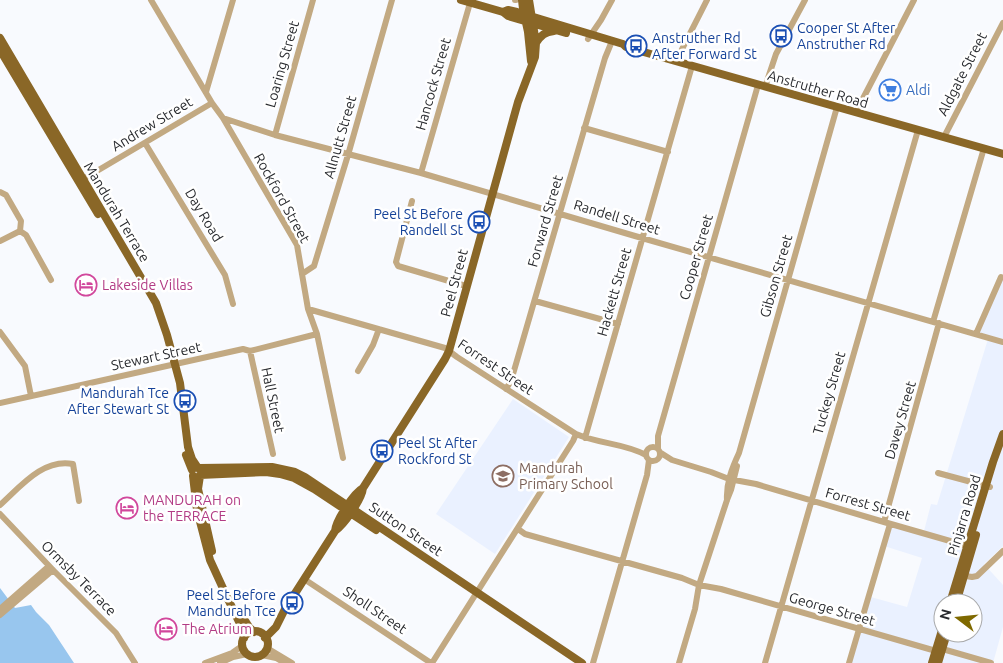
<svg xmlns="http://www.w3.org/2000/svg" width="1003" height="663" font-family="Ubuntu,sans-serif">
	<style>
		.built { fill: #eaf1ff; fill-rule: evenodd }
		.water { fill: #98c6ee }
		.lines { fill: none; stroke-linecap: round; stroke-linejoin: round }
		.minor { stroke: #c2a982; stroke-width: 6 }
		.major { stroke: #8a6727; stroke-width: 8 }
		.labels { text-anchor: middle; stroke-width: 5; stroke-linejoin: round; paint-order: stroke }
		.transit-label { font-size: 14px; fill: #164399; stroke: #fff; text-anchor: start }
		.street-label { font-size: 14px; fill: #282a2e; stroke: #fff }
		.shop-label { font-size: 14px; fill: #366cbe; stroke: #fff; text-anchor: start }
		.hotel-label { font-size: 14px; fill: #b23c85; stroke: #fff; text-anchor: start }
		.education-label { font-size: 14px; fill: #785e54; stroke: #fff; text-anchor: start }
	</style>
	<rect width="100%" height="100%" fill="#f8fafe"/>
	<!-- built -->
	<path class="built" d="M1001 274 1003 275V546L984 564 1003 585V627L993 663H848L867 596 907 607 922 558 881 545 888 522 924 531 931 504 937 505 988 339 974 335ZM943 603H973V633H943Z
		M513 399 569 437 495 554 436 514Z"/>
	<!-- water -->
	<path class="water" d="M0 588 15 608 31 605 36 612 49 625 74 663H0Z"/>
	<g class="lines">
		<!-- minor -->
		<path class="minor" d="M151 0 212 103 223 118 297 245 308 309 317 334 343 458
			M515 0H516
			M588 39 601 20 612 0
			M676 61 707 0
			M765 87 776 54 805 0
			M206 92 233 0
			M856 112 914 0
			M223 118 275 135 421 173 635 236 1003 342
			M584 128 668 152
			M275 135 313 0
			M944 137 1003 23
			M145 143 225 275 233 304
			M421 173 470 3
			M80 181 212 103
			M0 192 6 195 21 221 20 231 26 235 51 280
			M412 201 396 262 398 266 466 286
			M0 241 20 231
			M302 274 314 266 348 155 392 0
			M535 301 618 324
			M308 309 445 348 457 357 576 434C599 444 624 443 646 455
			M933 322 984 148
			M0 332 25 366 31 396
			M976 334 1001 277
			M250 351 273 454
			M358 371 373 345 379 329
			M506 389 511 381 605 58 612 41
			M0 403 243 349 250 351 317 334
			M585 438 692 66
			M646 454a7 7 0 1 1 14 0a7 7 0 1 1-14 0Z
			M658 448V436L758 85
			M661 453 672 460 711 472 729 479 756 484 884 522 971 547
			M938 473 990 487
			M727 500C726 483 732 468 739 453L837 107
			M0 505C20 487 43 458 73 464L79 501
			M0 514 53 570 116 633 135 663
			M884 522 939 323
			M518 529 525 534 682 578 699 585 721 589 936 651
			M960 575 972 577 977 576 1003 551
			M304 579 431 663
			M0 609 49 566
			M0 615 53 570
			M267 648 292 663
			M939 648 991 663
			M262 655 276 658 285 663
			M205 663 232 653 242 646
			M220 663 233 657 247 654
			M432 663 573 441 576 434
			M593 663 647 475 649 460
			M679 663 695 609 699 585 727 500 731 490 737 466
			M765 663 918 130
			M849 663 890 524"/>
		<!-- major -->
		<path class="major" d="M461 0 503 12 508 16 566 33
			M522 0 523 9 528 32 531 61
			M503 12 508 10 517 12 623 44 626 47 1003 154
			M0 38 156 303 167 335 180 383 188 447 192 459 198 468
			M536 43C541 35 545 32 554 31
			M0 50 98 214
			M186 455 192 470
			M199 468 272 467 295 472 305 477 582 663
			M200 475 266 472 280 474 294 478 314 489 376 530
			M193 476 197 510 210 560 227 597 243 630 244 638
			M200 476 198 489 212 551
			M335 531C344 525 362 499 363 488L445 359 449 351 518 102 535 57 536 43 529 0
			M950 603 993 462 1003 434
			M956 603 976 535
			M242 616 249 627 254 632
			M242 644a13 13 0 1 1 26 0a13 13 0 1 1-26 0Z
			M265 638 276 627 285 609 335 531C336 520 354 493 363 488
			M932 663 943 627
			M938 663 947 633"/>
	</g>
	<!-- icons -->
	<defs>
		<g id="bus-ring" transform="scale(1.125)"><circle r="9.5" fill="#fff" stroke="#1a4fb4" stroke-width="1.5"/><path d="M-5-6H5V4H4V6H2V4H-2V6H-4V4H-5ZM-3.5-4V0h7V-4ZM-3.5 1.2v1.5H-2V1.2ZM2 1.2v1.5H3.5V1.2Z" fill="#1a4fb4"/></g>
		<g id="supermarket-ring" transform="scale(1.125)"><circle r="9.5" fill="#fff" stroke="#3f7fe0" stroke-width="1.5"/><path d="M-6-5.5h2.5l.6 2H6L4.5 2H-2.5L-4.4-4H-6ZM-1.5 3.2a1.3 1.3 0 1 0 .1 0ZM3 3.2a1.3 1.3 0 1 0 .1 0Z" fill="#3f7fe0"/></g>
		<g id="hotel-ring" transform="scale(1.125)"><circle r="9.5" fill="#fff" stroke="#d1479c" stroke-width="1.5"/><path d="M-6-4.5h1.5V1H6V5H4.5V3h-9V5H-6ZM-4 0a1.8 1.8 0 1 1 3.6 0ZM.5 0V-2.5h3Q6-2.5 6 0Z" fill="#d1479c"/></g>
		<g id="school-ring" transform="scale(1.125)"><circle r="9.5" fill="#fff" stroke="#8d6e63" stroke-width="1.5"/><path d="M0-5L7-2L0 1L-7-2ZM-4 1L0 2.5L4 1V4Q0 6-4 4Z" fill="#8d6e63"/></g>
	</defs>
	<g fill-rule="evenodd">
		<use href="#bus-ring" x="781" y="36"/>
		<use href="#bus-ring" x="636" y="46"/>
		<use href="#supermarket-ring" x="890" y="90"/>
		<use href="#bus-ring" x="479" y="222"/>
		<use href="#hotel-ring" x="86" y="285"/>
		<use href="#bus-ring" x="185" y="401"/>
		<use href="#bus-ring" x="382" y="451"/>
		<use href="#school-ring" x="503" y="476"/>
		<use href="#hotel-ring" x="127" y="508"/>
		<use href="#bus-ring" x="292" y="603"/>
		<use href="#hotel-ring" x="166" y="629"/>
	</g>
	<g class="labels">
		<!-- transit labels -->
		<g class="transit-label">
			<text x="797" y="33">Cooper St After<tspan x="797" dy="16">Anstruther Rd</tspan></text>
			<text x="652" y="43">Anstruther Rd<tspan x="652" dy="16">After Forward St</tspan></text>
			<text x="463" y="219" text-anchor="end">Peel St Before<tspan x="463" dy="16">Randell St</tspan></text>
			<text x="169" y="398" text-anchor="end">Mandurah Tce<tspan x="169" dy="16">After Stewart St</tspan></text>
			<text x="398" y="448">Peel St After<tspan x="398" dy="16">Rockford St</tspan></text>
			<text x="276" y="600" text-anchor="end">Peel St Before<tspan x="276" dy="16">Mandurah Tce</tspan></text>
		</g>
		<!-- street labels -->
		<g class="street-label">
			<text transform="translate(282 64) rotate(-74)" y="5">Loaring Street</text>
			<text transform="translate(962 74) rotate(-63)" y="5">Aldgate Street</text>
			<text transform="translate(433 84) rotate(-74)" y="5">Hancock Street</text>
			<text transform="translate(818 89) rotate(16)" y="5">Anstruther Road</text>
			<text transform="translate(152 124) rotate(-31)" y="5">Andrew Street</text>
			<text transform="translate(340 137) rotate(-74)" y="5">Allnutt Street</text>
			<text transform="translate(282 198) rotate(61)" y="5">Rockford Street</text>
			<text transform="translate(117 212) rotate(59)" y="5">Mandurah Terrace</text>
			<text transform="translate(204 215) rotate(59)" y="5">Day Road</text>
			<text transform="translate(617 217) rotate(17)" y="5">Randell Street</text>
			<text transform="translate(545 221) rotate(-74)" y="5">Forward Street</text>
			<text transform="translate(696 257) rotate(-74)" y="5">Cooper Street</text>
			<text transform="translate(776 276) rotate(-74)" y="5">Gibson Street</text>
			<text transform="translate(454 283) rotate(-75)" y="5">Peel Street</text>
			<text transform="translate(614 292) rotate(-74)" y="5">Hackett Street</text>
			<text transform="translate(156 356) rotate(-12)" y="5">Stewart Street</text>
			<text transform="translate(496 367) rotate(34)" y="5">Forrest Street</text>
			<text transform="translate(829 393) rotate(-74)" y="5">Tuckey Street</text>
			<text transform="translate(273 400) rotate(78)" y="5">Hall Street</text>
			<text transform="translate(900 420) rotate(-74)" y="5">Davey Street</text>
			<text transform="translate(868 504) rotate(16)" y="5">Forrest Street</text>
			<text transform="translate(964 515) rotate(-73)" y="5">Pinjarra Road</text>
			<text transform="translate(406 529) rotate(34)" y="5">Sutton Street</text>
			<text transform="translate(79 578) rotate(45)" y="5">Ormsby Terrace</text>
			<text transform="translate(832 609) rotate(16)" y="5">George Street</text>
			<text transform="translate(375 610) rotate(34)" y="5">Sholl Street</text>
		</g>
		<!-- shop labels -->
		<g class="shop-label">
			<text x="906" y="95">Aldi</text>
		</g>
		<!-- hotel labels -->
		<g class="hotel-label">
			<text x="102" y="290">Lakeside Villas</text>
			<text x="143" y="505">MANDURAH on<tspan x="143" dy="16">the TERRACE</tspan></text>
			<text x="182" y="634">The Atrium</text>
		</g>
		<!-- education labels -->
		<g class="education-label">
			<text x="519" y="473">Mandurah<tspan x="519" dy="16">Primary School</tspan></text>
		</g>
	</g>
	<!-- north arrow -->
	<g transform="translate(958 618) rotate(286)"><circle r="24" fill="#ffffff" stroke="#a9aaab"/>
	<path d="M0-4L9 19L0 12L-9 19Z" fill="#7f6900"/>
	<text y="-8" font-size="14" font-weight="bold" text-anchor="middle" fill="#282a2e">N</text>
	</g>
</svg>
